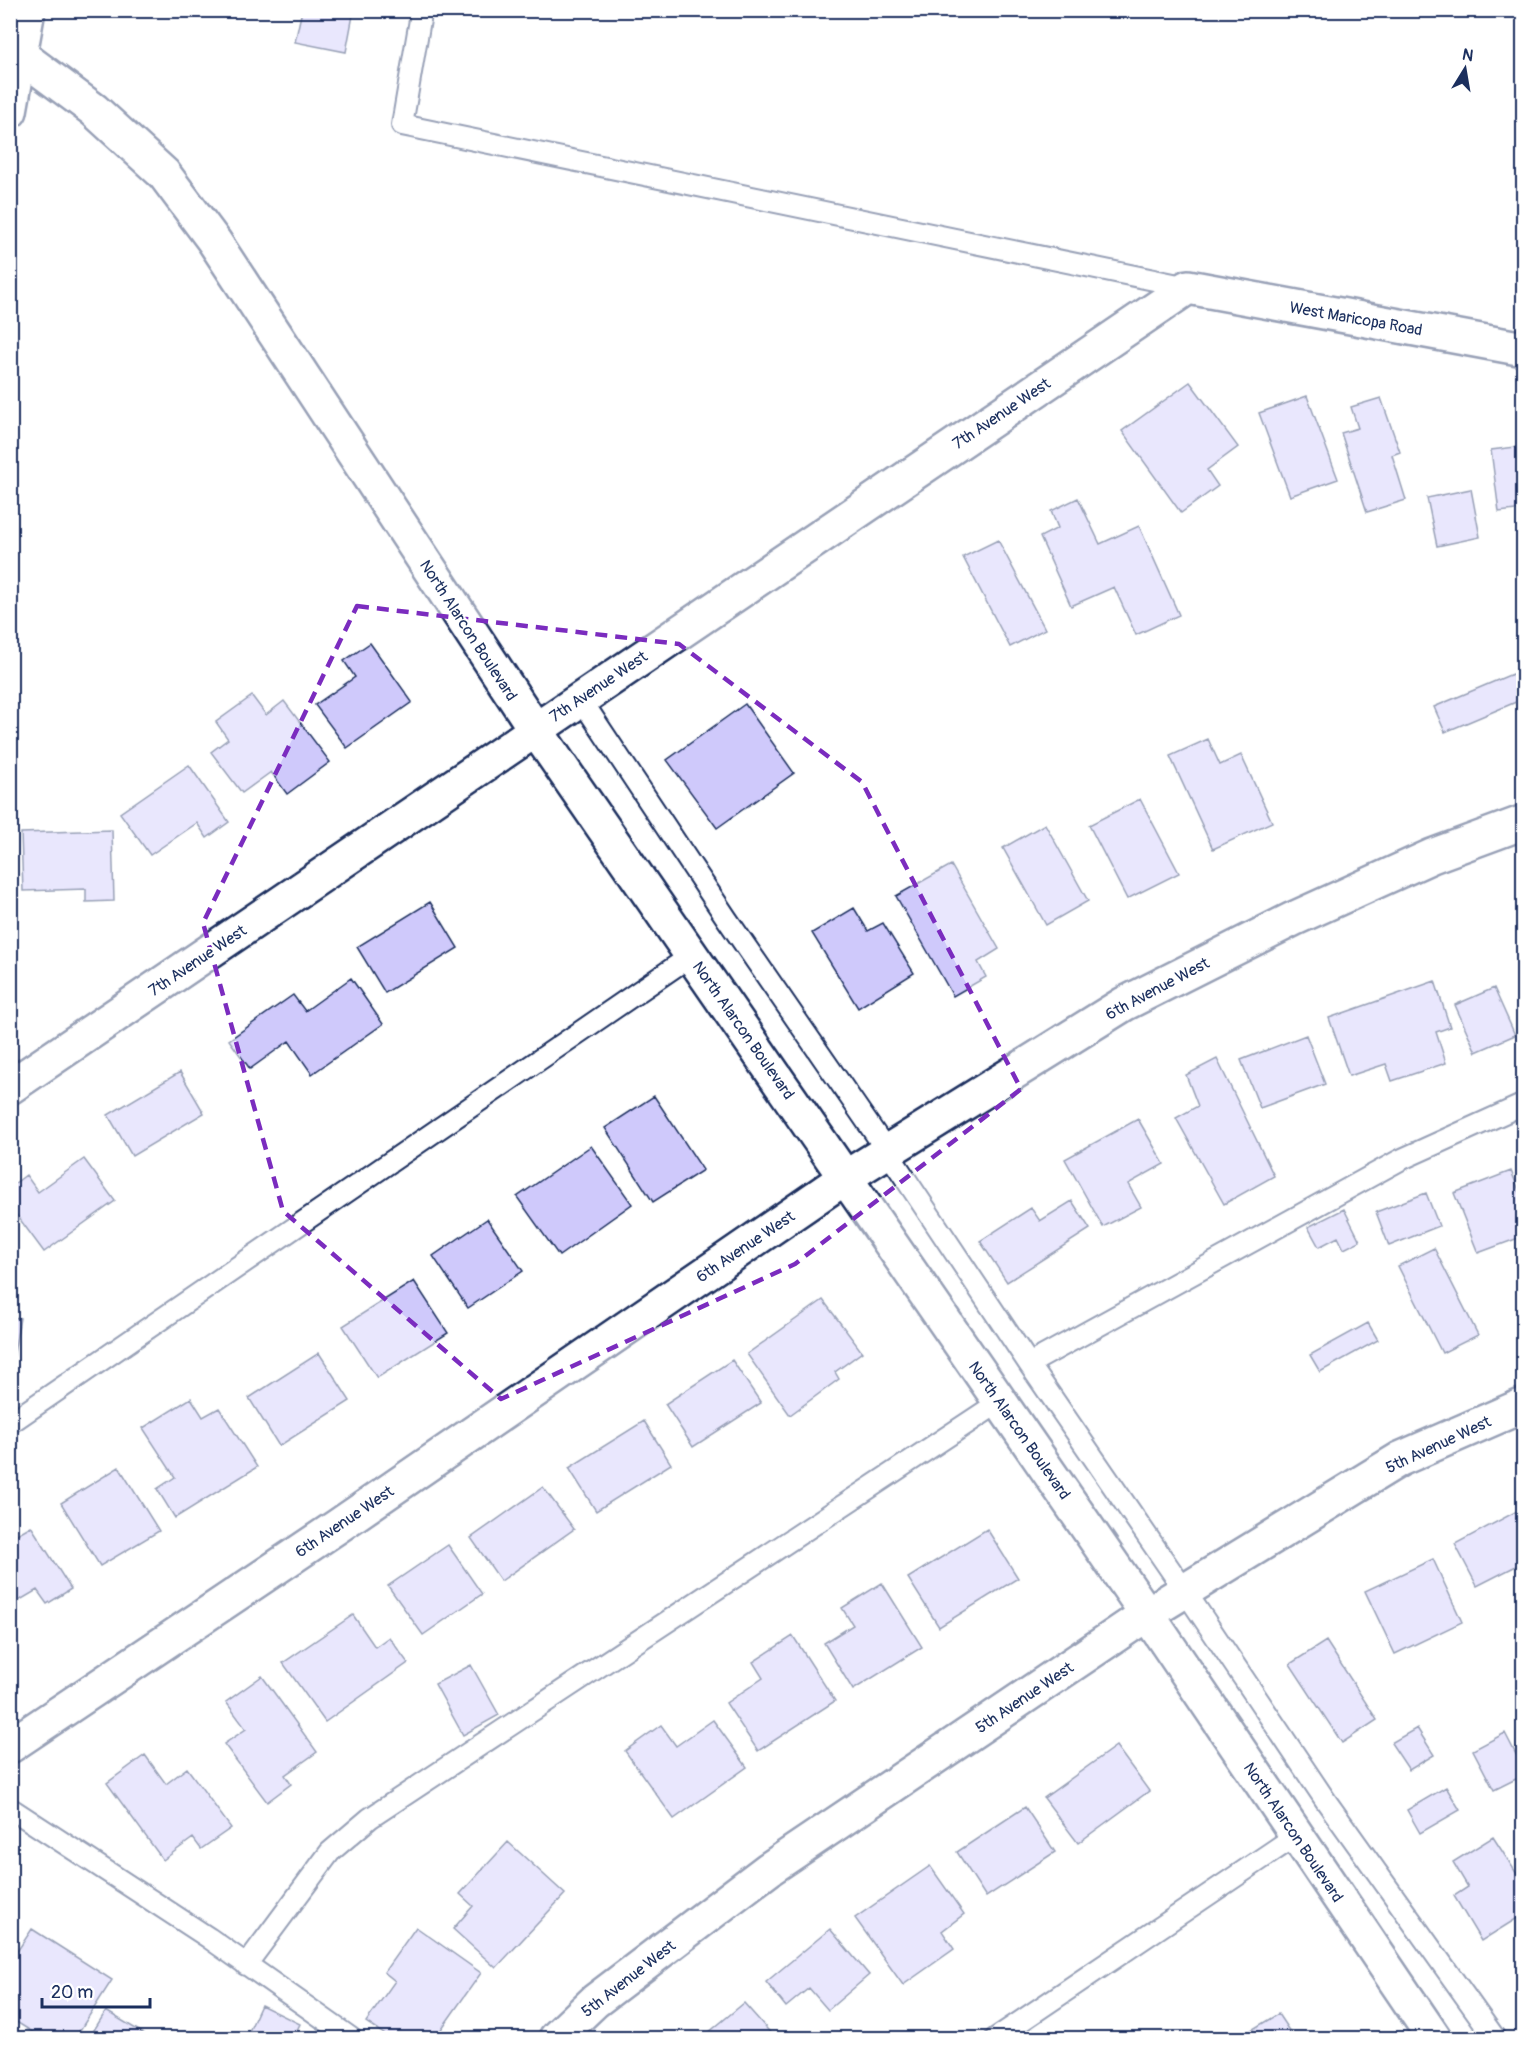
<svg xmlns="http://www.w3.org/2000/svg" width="1534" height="2049" font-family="Pangolin,sans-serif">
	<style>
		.building { fill: #cfc9fb; stroke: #1b2f5e; stroke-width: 1.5 }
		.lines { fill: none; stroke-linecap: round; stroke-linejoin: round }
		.service-casing { stroke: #1b2f5e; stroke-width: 24 }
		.minor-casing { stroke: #1b2f5e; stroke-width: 38 }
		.secondary-casing { stroke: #1b2f5e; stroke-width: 38 }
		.service { stroke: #fff; stroke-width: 20 }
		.minor { stroke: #fff; stroke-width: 33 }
		.secondary { stroke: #fff; stroke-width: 33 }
		.marked { fill: none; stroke: #7b2cbf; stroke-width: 4.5; stroke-dasharray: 12 8; stroke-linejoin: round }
		.labels { text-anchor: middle; stroke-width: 4.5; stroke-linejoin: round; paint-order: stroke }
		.street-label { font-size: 16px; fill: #1b2f5e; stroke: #fff }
	</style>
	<rect width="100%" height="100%" fill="#fff"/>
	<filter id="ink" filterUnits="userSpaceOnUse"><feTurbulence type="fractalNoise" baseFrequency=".0167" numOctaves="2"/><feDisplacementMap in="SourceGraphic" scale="12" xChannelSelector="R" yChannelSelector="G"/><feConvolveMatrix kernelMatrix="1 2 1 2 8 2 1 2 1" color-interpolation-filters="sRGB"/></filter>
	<g filter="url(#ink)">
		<!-- building -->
		<path class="building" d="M302 10H354L346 52 295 42Z
			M1190 382 1238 447 1207 470 1218 486 1181 513 1122 431Z
			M1307 396 1338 479 1290 496 1259 413Z
			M1381 398 1400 452 1392 455 1406 500 1367 512 1341 433 1358 428 1351 407Z
			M1524 446V509L1499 512 1491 450Z
			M1471 489 1480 537 1437 546 1427 498Z
			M1078 498 1100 544 1139 526 1179 615 1136 635 1114 587 1071 606 1040 537 1058 528 1051 511Z
			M998 540 1045 629 1010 647 963 557Z
			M370 643 412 702 347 748 315 705 355 677 344 661Z
			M1512 674 1523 699 1445 732 1434 707Z
			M252 696 266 715 284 701 330 762 287 794 271 772 242 793 211 752 228 739 216 722Z
			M745 704 794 773 717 828 667 760Z
			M1208 739 1220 765 1241 755 1272 822 1213 849 1170 756Z
			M189 765 229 822 207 838 197 823 150 855 120 813Z
			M1140 799 1179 873 1127 899 1089 825Z
			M1045 824 1088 901 1046 925 1003 848Z
			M112 830 114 901 86 902V889L23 891 21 833Z
			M951 865 999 949 978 962 986 977 953 996 896 896Z
			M430 902 458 948 385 993 357 947Z
			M854 908 868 931 883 923 914 973 858 1008 812 933Z
			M351 978 383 1024 312 1074 289 1041 250 1069 229 1040 293 995 305 1011Z
			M1435 981 1450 1027 1436 1032 1446 1063 1392 1081 1386 1064 1349 1076 1329 1018Z
			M1494 988 1515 1035 1476 1052 1455 1005Z
			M1306 1035 1325 1084 1260 1108 1241 1060Z
			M1217 1059 1274 1176 1224 1204 1176 1118 1198 1106 1186 1075Z
			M180 1072 204 1113 132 1156 108 1115Z
			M654 1096 703 1170 653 1202 605 1128Z
			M1138 1119 1164 1164 1128 1184 1141 1207 1103 1227 1065 1159Z
			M591 1146 632 1204 559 1256 517 1197Z
			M84 1159 115 1201 44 1252 10 1206V1187L26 1175 38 1192Z
			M1511 1171 1524 1202V1236L1478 1253 1454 1193Z
			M1426 1193 1439 1226 1389 1246 1376 1212Z
			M1072 1201 1090 1229 1007 1282 980 1241 1031 1208 1040 1221Z
			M1344 1209 1360 1241 1344 1249 1338 1237 1319 1247 1308 1227Z
			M487 1219 523 1271 468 1308 433 1256Z
			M1434 1248 1478 1335 1442 1353 1398 1266Z
			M10 1278 15 1279 10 1303Z
			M414 1281 448 1333 377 1378 343 1326Z
			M823 1300 862 1352 835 1372 839 1379 790 1415 747 1354Z
			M10 1317 20 1318 12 1365H10Z
			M1368 1323 1378 1340 1320 1372 1310 1355Z
			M319 1353 350 1401 279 1446 249 1398Z
			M732 1360 761 1403 693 1447 665 1404Z
			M191 1398 203 1417 219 1408 257 1467 175 1518 157 1489 175 1477 143 1428Z
			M644 1421 671 1464 596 1511 569 1468Z
			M119 1467 159 1531 100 1566 61 1503Z
			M543 1487 574 1529 501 1581 471 1538Z
			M1519 1510 1524 1518V1562L1477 1586 1455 1544Z
			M31 1526 71 1589 47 1604 37 1590 10 1606V1538Z
			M987 1529 1018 1578 939 1627 908 1578Z
			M448 1545 482 1594 423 1635 388 1586Z
			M1433 1559 1462 1622 1395 1654 1365 1591Z
			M882 1583 922 1647 853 1690 824 1643 853 1625 842 1608Z
			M353 1615 375 1647 389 1637 408 1663 325 1722 283 1663Z
			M793 1636 835 1701 758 1751 726 1703 763 1678 753 1662Z
			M1326 1641 1377 1720 1342 1743 1290 1664Z
			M471 1665 499 1715 463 1735 435 1684Z
			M262 1676 317 1752 285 1775 291 1784 267 1802 224 1744 246 1729 226 1702Z
			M713 1720 747 1767 674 1819 625 1751 661 1725 676 1746Z
			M1417 1728 1434 1755 1409 1770 1391 1743Z
			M1505 1733 1524 1770V1775L1494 1790 1473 1750Z
			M1116 1746 1149 1791 1078 1843 1044 1798Z
			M145 1755 166 1784 187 1768 231 1828 201 1849 193 1838 163 1860 107 1783Z
			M1446 1787 1460 1810 1420 1833 1407 1810Z
			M1025 1807 1055 1852 986 1897 957 1852Z
			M1493 1837 1524 1885V1914L1481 1941 1454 1896 1468 1887 1453 1862Z
			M508 1842 565 1894 496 1968 453 1929 473 1906 460 1894Z
			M930 1866 964 1914 942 1931 954 1949 903 1985 855 1918Z
			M416 1927 481 1973 435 2038H390L366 2022 395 1981 384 1972Z
			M32 1929 112 1980 75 2038H42L10 2018V1962Z
			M830 1929 869 1975 828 2010 809 1988 786 2007 766 1982Z
			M744 2003 775 2038H702Z
			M261 2005 300 2024 293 2038H246Z
			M106 2011 151 2038H89Z
			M1278 2014 1294 2038H1238Z"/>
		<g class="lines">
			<!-- service casing -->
			<g class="service-casing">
				<path id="service" d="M421 14 402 125 1188 287
					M580 698 727 919 887 1151 1029 1364 1185 1591 1326 1801 1495 2038
					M1029 1364 1400 1160 1524 1104
					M10 1423 692 955
					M10 1808 209 1938 351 2038
					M246 1965 330 1852 370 1818 1001 1401
					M996 2038 1297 1835"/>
			</g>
			<!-- minor casing -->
			<g class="minor-casing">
				<path id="minor" d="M20 55 94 110 164 174 214 241 535 729 1147 1614 1434 2038
					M10 1087 1188 287 1524 349
					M10 1746 338 1526 846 1177 1124 1004 1293 919 1432 856 1524 822
					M556 2038 595 2001 769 1869 1147 1614 1400 1459 1524 1405"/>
			</g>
			<!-- secondary casing -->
			<g class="secondary-casing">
				<path id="secondary" d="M10 111 28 10"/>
			</g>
			<!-- service -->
			<use href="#service" class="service"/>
			<!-- minor -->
			<use href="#minor" class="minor"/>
			<!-- secondary -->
			<use href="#secondary" class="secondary"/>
		</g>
	</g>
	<!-- marked area -->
	<path d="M0 0H1534V2049H0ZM357 606 679 644 862 782 1021 1089 795 1264 501 1399 283 1211 203 923Z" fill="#fff" fill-opacity=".55" fill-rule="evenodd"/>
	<path class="marked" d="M357 606 679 644 862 782 1021 1089 795 1264 501 1399 283 1211 203 923Z"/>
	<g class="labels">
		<!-- street labels -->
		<g class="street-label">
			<text transform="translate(1356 318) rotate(10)" y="6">West Maricopa Road</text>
			<text transform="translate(1001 413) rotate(-34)" y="6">7th Avenue West</text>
			<text transform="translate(469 630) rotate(57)" y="6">North Alarcon Boulevard</text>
			<text transform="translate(598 686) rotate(-34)" y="6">7th Avenue West</text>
			<text transform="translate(197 960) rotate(-34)" y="6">7th Avenue West</text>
			<text transform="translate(1157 988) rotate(-28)" y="6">6th Avenue West</text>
			<text transform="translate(744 1030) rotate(55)" y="6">North Alarcon Boulevard</text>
			<text transform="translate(745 1246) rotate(-34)" y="6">6th Avenue West</text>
			<text transform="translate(1020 1430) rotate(55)" y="6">North Alarcon Boulevard</text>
			<text transform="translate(1438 1444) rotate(-25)" y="6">5th Avenue West</text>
			<text transform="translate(344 1521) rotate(-34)" y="6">6th Avenue West</text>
			<text transform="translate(1024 1697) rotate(-34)" y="6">5th Avenue West</text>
			<text transform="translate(1294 1832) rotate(56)" y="6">North Alarcon Boulevard</text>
			<text transform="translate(628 1978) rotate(-38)" y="6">5th Avenue West</text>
		</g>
	</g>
	<!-- margin -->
	<rect width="1534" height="2049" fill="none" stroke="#fff" stroke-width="36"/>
	<rect x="18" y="18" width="1498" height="2013" fill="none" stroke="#1b2f5e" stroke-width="2" filter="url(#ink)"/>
	<!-- north arrow -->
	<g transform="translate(1465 69) rotate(11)" stroke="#ffffff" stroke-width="4.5" paint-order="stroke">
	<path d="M0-4.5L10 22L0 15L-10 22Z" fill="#1b2f5e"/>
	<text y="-9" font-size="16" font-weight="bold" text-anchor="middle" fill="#1b2f5e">N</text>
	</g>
	<!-- scale -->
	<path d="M42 1998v9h108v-9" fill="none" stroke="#1b2f5e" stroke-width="3"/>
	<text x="51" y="1998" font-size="18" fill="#1b2f5e" stroke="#ffffff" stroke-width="4.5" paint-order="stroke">20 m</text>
</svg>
